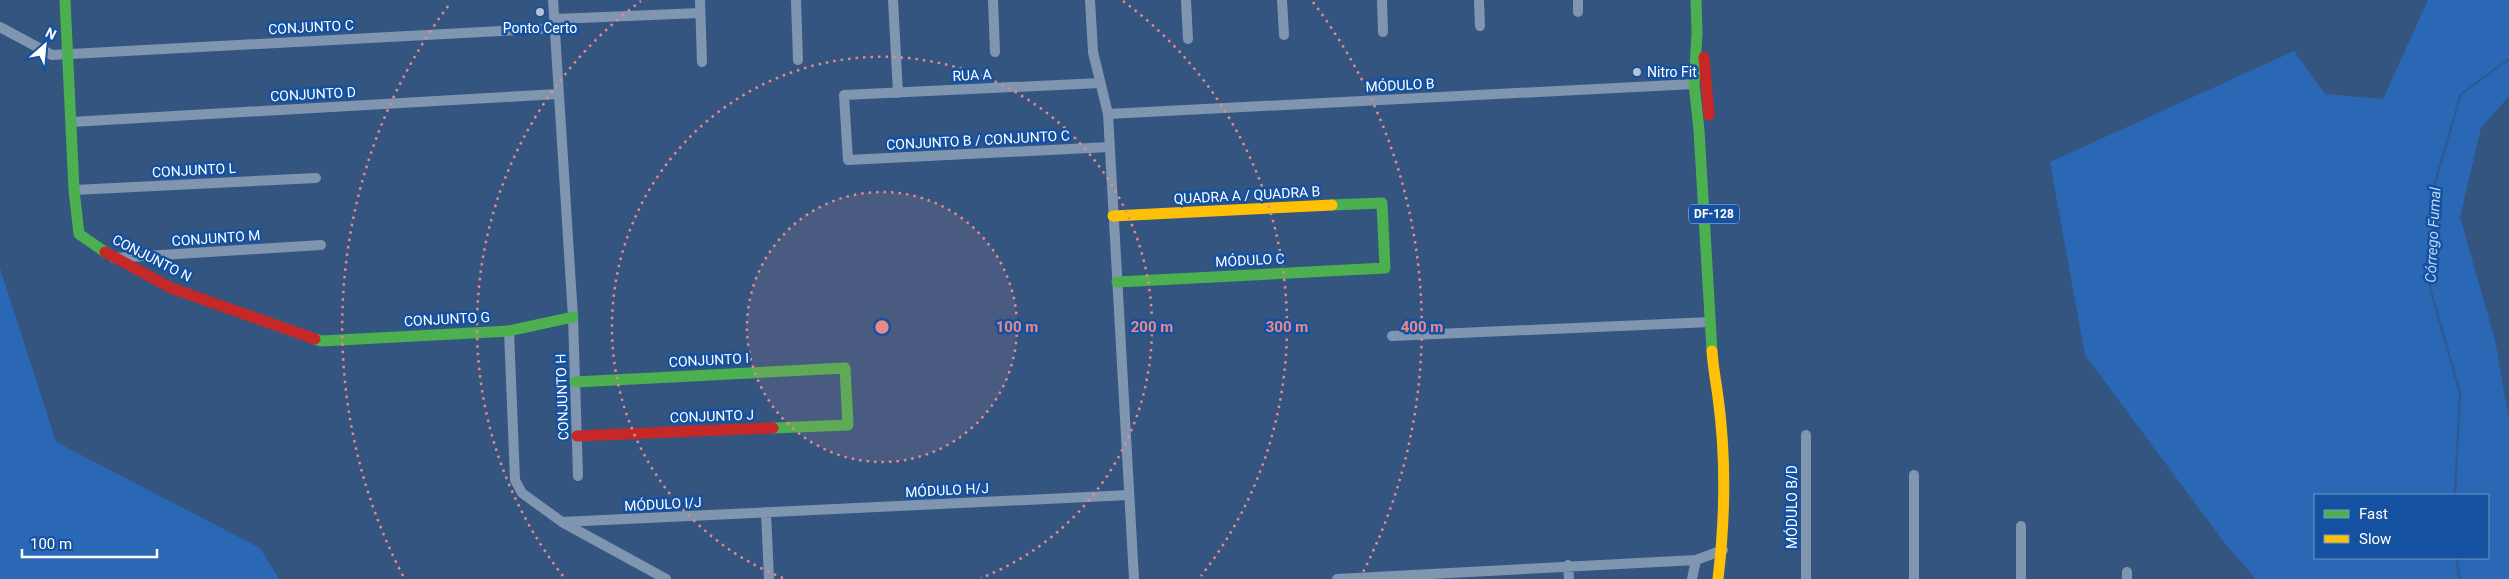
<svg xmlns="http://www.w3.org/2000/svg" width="2509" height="579" font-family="Roboto,sans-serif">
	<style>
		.green { fill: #2a68b6; fill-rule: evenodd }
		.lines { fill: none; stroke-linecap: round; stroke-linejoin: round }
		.stream { stroke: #305a93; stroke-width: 2.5 }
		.street { stroke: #7f95b0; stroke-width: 10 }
		.fast { stroke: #4caf50; stroke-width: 11 }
		.slow { stroke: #ffc107; stroke-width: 11 }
		.jam { stroke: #c62828; stroke-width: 11 }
		.ring { fill: none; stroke: #e88989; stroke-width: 2.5; stroke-dasharray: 2.5 5 }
		.poi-dot { fill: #b8c4d3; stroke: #1451a0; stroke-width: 2 }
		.labels { text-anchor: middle; stroke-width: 5; stroke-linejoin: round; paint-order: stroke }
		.shield { fill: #1451a0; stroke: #b8cbe2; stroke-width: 1 }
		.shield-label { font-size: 12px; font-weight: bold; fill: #fff }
		.street-label { font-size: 14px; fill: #fff; stroke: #1451a0 }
		.poi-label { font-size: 14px; fill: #fff; stroke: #1451a0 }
		.water-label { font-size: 15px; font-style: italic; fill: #bad7fa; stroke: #1451a0 }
		.centre { fill: #e88989; stroke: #1451a0; stroke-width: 2.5 }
		.ring-label { font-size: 15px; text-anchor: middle; font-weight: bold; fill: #e88989; stroke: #1451a0; stroke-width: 5; stroke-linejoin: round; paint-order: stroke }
	</style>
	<rect width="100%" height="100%" fill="#345580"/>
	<!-- green -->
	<path class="green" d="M2428 0H2509V96L2481 128 2460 217 2495 340 2509 420V579H2256L2224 542 2085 355 2050 162 2294 51 2325 94 2383 99ZM2315 495H2488V558H2315Z
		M0 268 56 442 260 548 279 579H0Z"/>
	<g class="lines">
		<!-- stream -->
		<path class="stream" d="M2455 495 2460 393 2430 288 2434 186 2461 94 2509 59
			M2457 558 2459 579"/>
		<!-- street -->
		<path class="street" d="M553 0 573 317 578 476
			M700 0 702 62
			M796 0 798 60
			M893 0 898 93
			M993 0 995 52
			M1090 0 1093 52 1108 114 1134 579
			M1186 0 1188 39
			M1282 0 1284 35
			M1382 0 1383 32
			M1479 0 1480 26
			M1578 0V12
			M555 19 700 13
			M0 27 52 55 556 28
			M1100 83 844 95 848 160 1109 147
			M1108 114 1694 84
			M71 122 558 94
			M74 190 316 178
			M114 258 321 245
			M509 331 515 480 522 493 562 522 666 579
			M1392 336 1710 322
			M1806 435V579
			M1914 475V579
			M766 512 769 579
			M562 522 1129 495
			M2021 526V579
			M1568 565 1569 579
			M2127 572V579
			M1337 579 1696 560 1723 550
			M1692 579 1696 560"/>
		<!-- fast -->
		<path class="fast" d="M65 0 74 190 79 234 105 252
			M1696 0 1697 33 1694 84 1699 130 1712 351
			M1117 282 1385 268 1382 203 1332 205
			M315 339 321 341 509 331 573 317
			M575 382 845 368 848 425 773 428"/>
		<!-- slow -->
		<path class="slow" d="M1113 216 1332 205
			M1712 351C1713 367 1716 382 1718 397 1726 456 1725 520 1718 579"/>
		<!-- jam -->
		<path class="jam" d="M1704 57 1709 115
			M105 252 171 288 315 339
			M577 436 773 428"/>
	</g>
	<!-- distance rings -->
	<circle cx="882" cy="327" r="135" fill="#e88989" fill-opacity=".12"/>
	<g class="ring">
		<circle cx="882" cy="327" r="135"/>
		<path d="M783 578A270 270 0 1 1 981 578"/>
		<path d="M563 576A405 405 0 0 1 641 1M1123 1A405 405 0 0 1 1201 576"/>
		<path d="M403 576A540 540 0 0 1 451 2M1313 2A540 540 0 0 1 1361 576"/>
	</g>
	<!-- markers -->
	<g class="poi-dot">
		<circle cx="540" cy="12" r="5"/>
		<circle cx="1637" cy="72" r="5"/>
	</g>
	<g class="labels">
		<!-- shield labels -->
		<rect class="shield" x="1689" y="204.5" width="50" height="19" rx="4"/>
		<g class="shield-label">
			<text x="1714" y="218">DF-128</text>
		</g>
		<!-- street labels -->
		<g class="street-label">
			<text transform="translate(311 27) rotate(-3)" y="5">CONJUNTO C</text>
			<text transform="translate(972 75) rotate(-3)" y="5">RUA A</text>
			<text transform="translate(1400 85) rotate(-3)" y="5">MÓDULO B</text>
			<text transform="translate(313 94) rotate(-3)" y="5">CONJUNTO D</text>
			<text transform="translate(978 140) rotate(-3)" y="5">CONJUNTO B / CONJUNTO C</text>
			<text transform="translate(194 170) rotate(-3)" y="5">CONJUNTO L</text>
			<text transform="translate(1247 195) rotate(-3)" y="5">QUADRA A / QUADRA B</text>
			<text transform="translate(216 238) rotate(-4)" y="5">CONJUNTO M</text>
			<text transform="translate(152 258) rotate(27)" y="5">CONJUNTO N</text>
			<text transform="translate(1250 260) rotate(-3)" y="5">MÓDULO C</text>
			<text transform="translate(447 319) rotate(-3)" y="5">CONJUNTO G</text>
			<text transform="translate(709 360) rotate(-3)" y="5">CONJUNTO I</text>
			<text transform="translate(562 397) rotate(-92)" y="5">CONJUNTO H</text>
			<text transform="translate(712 416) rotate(-2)" y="5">CONJUNTO J</text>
			<text transform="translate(947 490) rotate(-3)" y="5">MÓDULO H/J</text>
			<text transform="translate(663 504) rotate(-3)" y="5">MÓDULO I/J</text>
			<text transform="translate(1792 507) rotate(-90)" y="5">MÓDULO B/D</text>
		</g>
		<!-- poi labels -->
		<g class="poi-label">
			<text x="540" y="33">Ponto Certo</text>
			<text x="1647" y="77" text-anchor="start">Nitro Fit</text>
		</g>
		<!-- water labels -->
		<g class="water-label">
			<text transform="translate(2433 235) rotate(-87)" y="5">Córrego Fumal</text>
		</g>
	</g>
	<circle cx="882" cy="327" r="8" class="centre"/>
	<g class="ring-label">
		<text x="1017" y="332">100 m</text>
		<text x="1152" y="332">200 m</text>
		<text x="1287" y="332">300 m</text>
		<text x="1422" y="332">400 m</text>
	</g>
	<!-- legend -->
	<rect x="2314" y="494" width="175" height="65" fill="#1451a0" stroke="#7297c6"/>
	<rect x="2324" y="510" width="25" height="8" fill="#4caf50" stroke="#7297c6"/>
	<text x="2359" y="519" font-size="15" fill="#ffffff">Fast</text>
	<rect x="2324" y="535" width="25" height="8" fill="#ffc107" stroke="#7297c6"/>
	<text x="2359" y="544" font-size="15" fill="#ffffff">Slow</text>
	<!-- north arrow -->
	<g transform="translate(45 45) rotate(27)" stroke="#1451a0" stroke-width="4" paint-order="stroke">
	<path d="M0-4L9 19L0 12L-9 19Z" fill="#ffffff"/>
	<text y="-8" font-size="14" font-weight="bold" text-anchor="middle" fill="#ffffff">N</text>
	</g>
	<!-- scale -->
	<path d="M22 549v8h135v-8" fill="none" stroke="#ffffff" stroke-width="2.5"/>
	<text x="30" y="549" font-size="15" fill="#ffffff" stroke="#1451a0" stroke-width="4" paint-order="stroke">100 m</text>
</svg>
